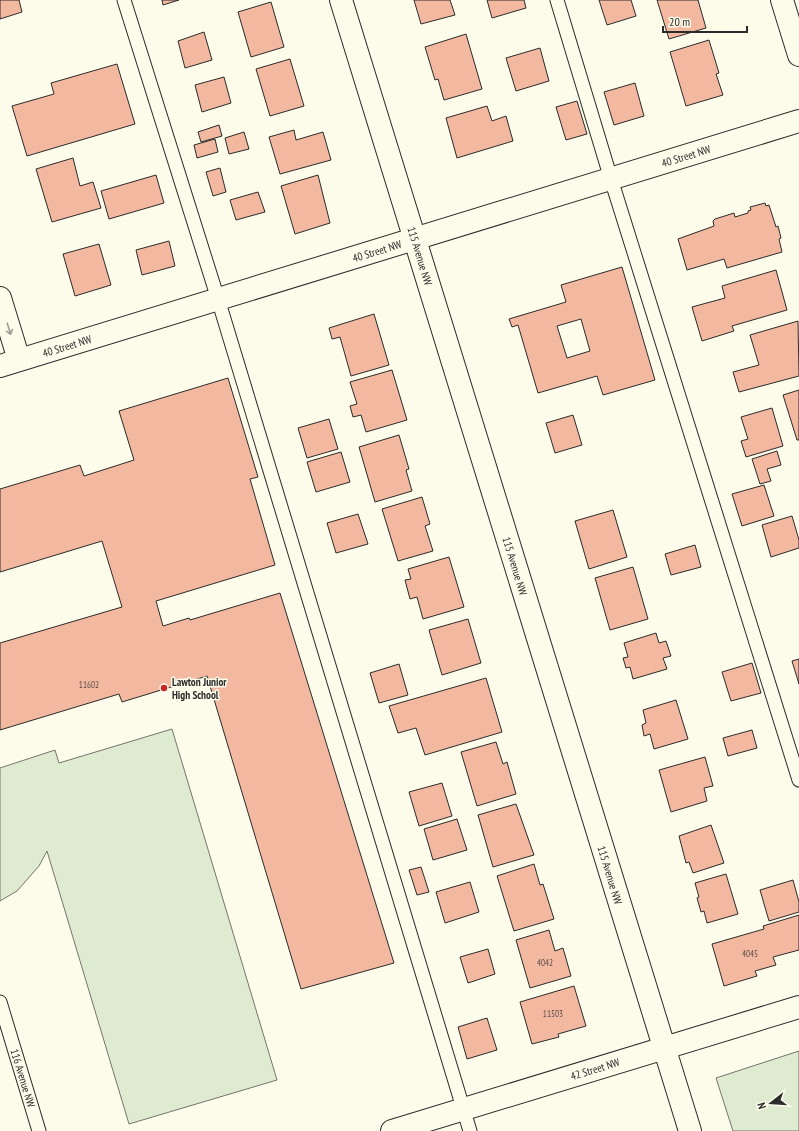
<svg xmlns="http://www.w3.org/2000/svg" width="799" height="1131" font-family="'PT Sans Narrow',sans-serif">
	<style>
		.green { fill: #deebd1; stroke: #74746e }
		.building { fill: #f2b8a0; stroke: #2b2b2b; fill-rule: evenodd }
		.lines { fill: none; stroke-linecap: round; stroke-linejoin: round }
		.lane-casing { stroke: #2b2b2b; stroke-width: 15 }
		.street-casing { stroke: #2b2b2b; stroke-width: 24 }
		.secondary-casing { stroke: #2b2b2b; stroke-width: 24 }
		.lane { stroke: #fdfbea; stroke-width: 13 }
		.street { stroke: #fdfbea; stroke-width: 22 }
		.secondary { stroke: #fdfbea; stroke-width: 22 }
		.oneway { stroke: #9e9d94 }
		.poi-dot { fill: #c62828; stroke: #fdfbea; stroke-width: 1.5 }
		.labels { text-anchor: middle; stroke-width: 3; stroke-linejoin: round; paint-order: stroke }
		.number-label { font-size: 9px; fill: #5d4e48 }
		.street-label { font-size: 11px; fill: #2b2b2b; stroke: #fdfbea }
		.poi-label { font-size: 11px; font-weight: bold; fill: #2b2b2b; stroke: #fdfbea; text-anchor: start }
	</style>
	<rect width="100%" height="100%" fill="#fdfbea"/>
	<!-- green -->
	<path class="green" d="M172 729 277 1080 129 1124 47 851 39 866 17 891 0 901V768L55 750 59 763Z
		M799 1051V1131H733L716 1078Z"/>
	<!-- building -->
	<path class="building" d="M0 0H19L22 12 0 19Z
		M162 0H179L163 5Z
		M414 0H450L455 15 421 24Z
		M487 0H524L526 8 492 18Z
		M599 0H631L636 16 607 25Z
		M657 0H698L706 28 669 39Z
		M271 2 284 47 251 57 238 12Z
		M204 32 212 60 185 68 178 41Z
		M466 34 482 89 444 100 438 79 435 80 425 47Z
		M709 40 719 73 716 74 723 95 686 106 670 52Z
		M540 48 549 81 516 91 506 58Z
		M290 59 304 106 270 116 256 69Z
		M117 64 135 124 27 156 12 106 54 94 51 83Z
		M224 77 231 103 202 112 195 85Z
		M635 83 644 116 614 125 604 92Z
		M577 101 587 134 566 140 556 107Z
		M487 106 492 121 506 116 513 141 457 158 446 118Z
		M219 125 222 136 201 142 198 132Z
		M294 130 296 140 323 132 331 160 280 174 269 137Z
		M244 132 249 149 229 154 225 138Z
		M215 139 218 152 197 158 194 145Z
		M73 158 80 186 93 182 101 208 52 222 36 169Z
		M220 168 226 192 213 196 206 172Z
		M156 175 164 203 109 219 101 191Z
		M318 175 330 223 295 234 281 186Z
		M258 192 265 212 236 220 230 200Z
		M765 203 766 206 769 205 776 227 778 226 781 238 779 239 782 252 727 268 724 259 687 270 678 239 714 226 713 221 715 219 734 213 735 217 748 213V211L751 210 750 207Z
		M169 241 175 266 142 275 136 250Z
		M99 244 111 285 75 296 63 254Z
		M622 267 655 380 603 395 597 376 538 393 518 325 512 327 509 319 566 302 561 285ZM581 319 590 351 567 358 557 326Z
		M776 270 787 310 732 326 734 331 702 341 692 307 725 298 722 286Z
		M374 314 389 365 351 376 340 337 332 339 329 328Z
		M798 321 799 376 739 392 733 372 759 365 750 335Z
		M392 370 407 420 366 432 361 415 353 417 350 406 357 404 350 382Z
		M228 378 258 477 250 479 275 565 156 601 163 626 189 618 190 620 280 593 394 963 301 989 207 676 122 702 119 694 0 730V643L122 607 102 541 0 572V489L80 465 84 476 134 460 119 411Z
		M799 390V440H797L783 395Z
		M772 408 783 446 746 457 741 441 748 439 741 417Z
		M573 415 582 445 555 453 546 423Z
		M329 419 338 449 307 458 298 428Z
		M399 435 409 469 406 470 412 491 375 502 359 447Z
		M777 451 781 465 767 469 771 481 760 484 752 459Z
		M341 452 350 482 316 492 307 462Z
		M764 485 774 516 742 526 732 494Z
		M422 497 430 524 425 526 433 551 398 561 382 509Z
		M613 510 627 557 589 569 575 521Z
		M358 514 368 544 336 553 327 523Z
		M792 516 799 540V548L771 557 762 525Z
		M695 545 701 567 671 575 665 554Z
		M449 557 464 607 423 619 417 597 410 599 405 580 411 579 408 569Z
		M633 567 648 619 610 630 595 578Z
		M468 619 481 663 442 675 429 630Z
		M656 633 659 643 666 641 671 656 663 658 667 669 633 679 630 667 626 668 623 658 628 657 624 643Z
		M799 659V684L792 661Z
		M752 663 761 693 731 701 722 672Z
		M399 664 408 695 379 703 370 673Z
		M486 678 502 732 425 755 416 728 398 733 389 706Z
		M676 700 688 739 654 749 650 734 644 736 642 725 646 723 643 710Z
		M752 730 757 748 728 756 723 738Z
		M496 742 503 764 507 762 516 794 477 806 461 752Z
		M705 757 713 786 704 788 707 801 671 812 659 770Z
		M442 783 452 816 419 826 409 792Z
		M516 804 534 855 493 867 478 815Z
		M457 819 467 850 433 860 424 829Z
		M711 825 724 863 693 873 689 862 686 863 679 836Z
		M534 864 540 885 543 884 554 919 514 931 497 876Z
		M421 867 429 892 417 895 409 870Z
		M726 874 738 914 707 923 704 911 701 912 697 898 699 897 695 883Z
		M793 880 799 902V912L769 921 760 890Z
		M470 882 479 912 445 923 436 892Z
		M799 915V950L773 957 776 965 755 971 757 976 724 986 712 944 764 929 763 926Z
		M549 930 555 951 563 948 571 976 530 988 516 940Z
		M488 949 495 974 468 983 460 957Z
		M574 986 586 1026 558 1034 559 1037 532 1044 520 1002Z
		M487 1018 497 1050 467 1059 458 1027Z"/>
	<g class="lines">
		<!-- lane casing -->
		<g class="lane-casing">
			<path id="lane" d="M124 0 218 299 470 1131
				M557 0 611 179 799 780
				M0 1002 39 1131"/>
		</g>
		<!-- street casing -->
		<g class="street-casing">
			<path id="street" d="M341 0 690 1131
				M0 298 19 360
				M0 366 799 121
				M392 1131 799 1007"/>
		</g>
		<!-- secondary casing -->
		<g class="secondary-casing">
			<path id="secondary" d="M782 0 799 55"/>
		</g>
		<!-- lane -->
		<use href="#lane" class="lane"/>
		<!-- street -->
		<use href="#street" class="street"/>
		<!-- secondary -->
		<use href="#secondary" class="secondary"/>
	</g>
	<!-- one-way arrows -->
	<defs><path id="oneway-shaft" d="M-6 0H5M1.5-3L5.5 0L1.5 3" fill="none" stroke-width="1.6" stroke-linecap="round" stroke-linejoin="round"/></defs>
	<use class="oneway" href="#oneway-shaft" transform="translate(9 329) rotate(73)"/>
	<!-- markers -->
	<circle class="poi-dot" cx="164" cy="688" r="4"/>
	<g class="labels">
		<!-- number labels -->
		<g class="number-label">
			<text x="89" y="688">11602</text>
			<text x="750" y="957">4045</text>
			<text x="545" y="966">4042</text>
			<text x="553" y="1017">11503</text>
		</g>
		<!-- street labels -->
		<g class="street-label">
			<text transform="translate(686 156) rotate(-17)" y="4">40 Street NW</text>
			<text transform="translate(377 251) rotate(-17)" y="4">40 Street NW</text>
			<text transform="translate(420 256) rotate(73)" y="4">115 Avenue NW</text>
			<text transform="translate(67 346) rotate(-17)" y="4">40 Street NW</text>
			<text transform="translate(515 566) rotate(73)" y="4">115 Avenue NW</text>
			<text transform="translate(610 875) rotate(73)" y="4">115 Avenue NW</text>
			<text transform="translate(595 1069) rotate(-17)" y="4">42 Street NW</text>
			<text transform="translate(23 1078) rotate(73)" y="4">116 Avenue NW</text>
		</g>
		<!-- poi labels -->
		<g class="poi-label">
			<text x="172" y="686">Lawton Junior<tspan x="172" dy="13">High School</tspan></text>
		</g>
	</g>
	<!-- north arrow -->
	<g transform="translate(771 1103) rotate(253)" stroke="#fdfbea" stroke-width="3" paint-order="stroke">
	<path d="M0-3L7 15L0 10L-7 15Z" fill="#2b2b2b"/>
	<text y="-6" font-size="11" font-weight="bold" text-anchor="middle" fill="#2b2b2b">N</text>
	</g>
	<!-- scale -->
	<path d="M663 26v6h84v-6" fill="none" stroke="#2b2b2b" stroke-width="2"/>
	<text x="669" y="26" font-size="12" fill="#2b2b2b" stroke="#fdfbea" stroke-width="3" paint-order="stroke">20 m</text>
</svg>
